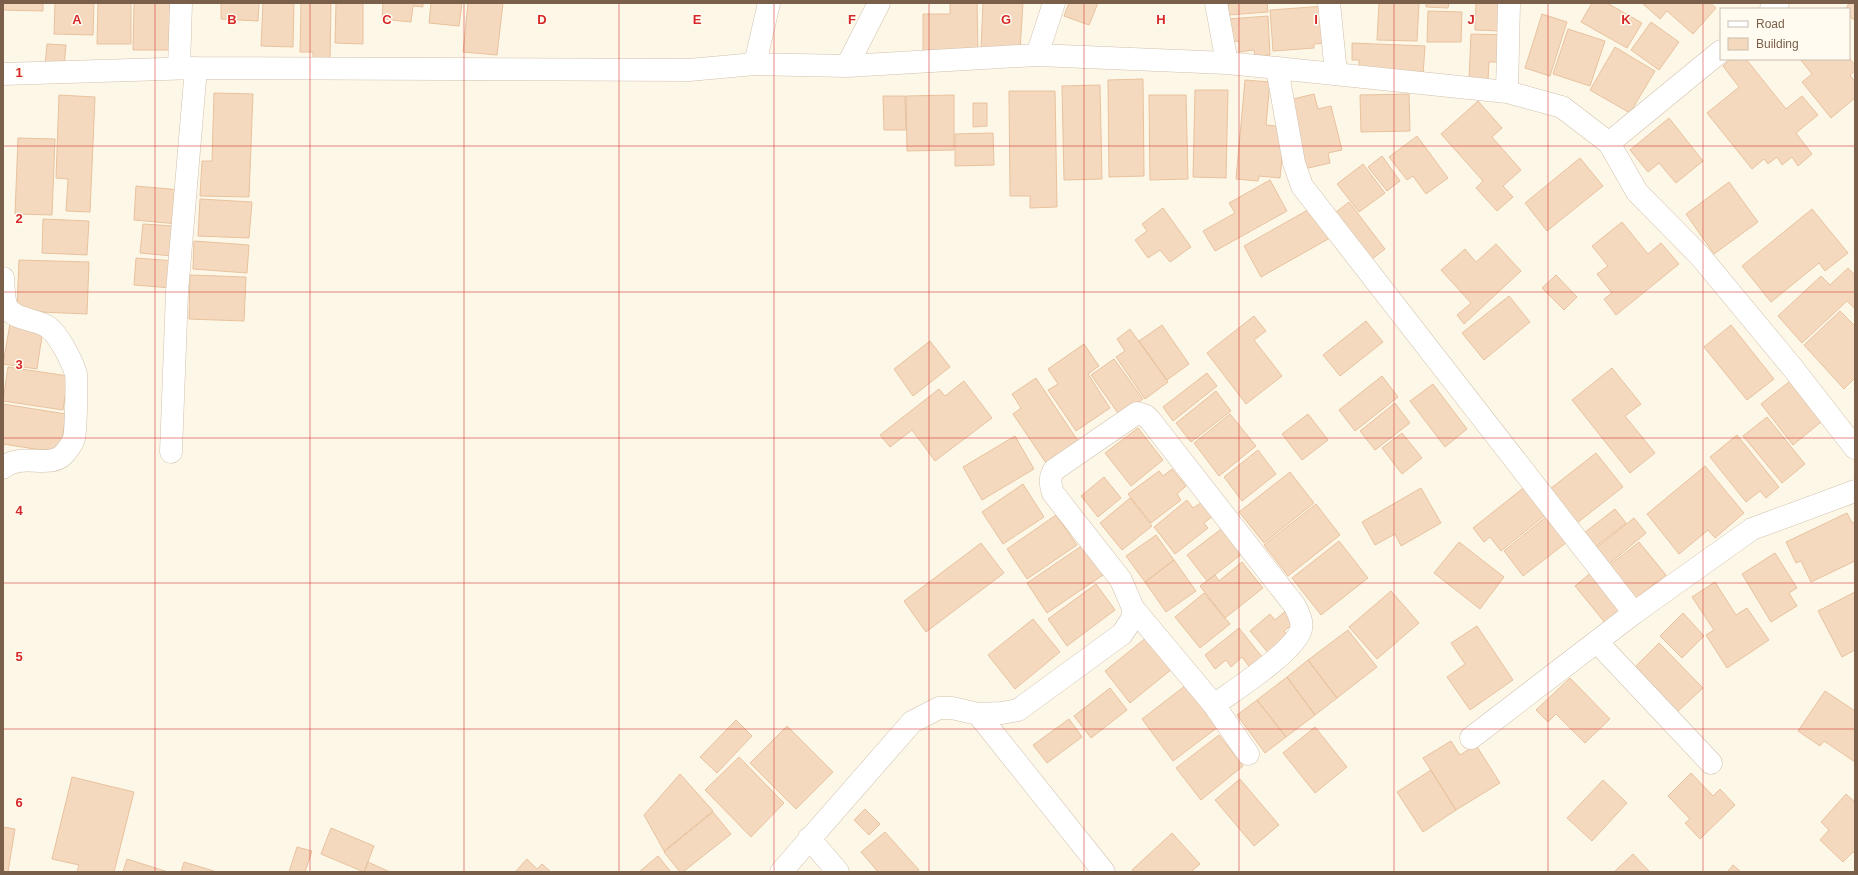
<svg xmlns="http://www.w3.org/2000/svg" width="1858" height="875" font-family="Arial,sans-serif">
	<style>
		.building { fill: #f4d9be; stroke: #e8c29e }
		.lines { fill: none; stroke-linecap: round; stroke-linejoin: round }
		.minor-casing { stroke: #d1c0ac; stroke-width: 23 }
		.minor { stroke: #fff; stroke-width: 22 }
		.grid { fill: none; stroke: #d62828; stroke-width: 1; stroke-opacity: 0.55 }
		.grid-label { font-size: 13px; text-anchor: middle; font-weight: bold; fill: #d62828; stroke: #fffbf0; stroke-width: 3; stroke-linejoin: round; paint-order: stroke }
	</style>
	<rect width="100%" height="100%" fill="#fdf7e8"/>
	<!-- building -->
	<path class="building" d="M3 3H43V11L3 10Z
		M55 3H94L93 35 54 34Z
		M98 3H131V44H97Z
		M134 3H170L169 50H133Z
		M221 3H259L258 21 221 19Z
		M263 3H294L293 47 261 46Z
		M301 3H331L330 59H313V52H300Z
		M336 3H363V44L335 43Z
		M379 3H423V7L413 6 411 22 382 19 383 3Z
		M431 3H462L459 26 429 23Z
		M468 3H503L497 55 463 52Z
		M950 3H977L978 51 923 52V14H950Z
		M983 3H1023L1020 50 981 49Z
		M1069 3H1098L1089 25 1064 16Z
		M1228 3H1267L1268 12 1229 15Z
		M1379 3H1419L1417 41 1377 40Z
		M1426 3H1449L1448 8 1426 7Z
		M1476 3H1506L1504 31 1475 30Z
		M1592 3H1607L1642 23 1627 48 1581 22Z
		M1642 3H1710L1716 8 1693 34 1667 11 1660 19Z
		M1849 3H1855V20L1849 17V9H1846Z
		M1325 6 1328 43 1314 44V48L1273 51 1270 10Z
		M1428 11 1462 12 1461 42H1427Z
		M1542 14 1567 22 1550 76 1525 68Z
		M1268 16 1270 55 1255 56 1254 50 1239 52V41L1230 42 1228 19Z
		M1651 22 1679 42 1659 70 1631 50Z
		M1568 29 1605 41 1590 86 1553 74Z
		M1471 34 1505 35 1503 62H1489L1488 81 1469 80Z
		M1352 43 1425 46 1423 76 1359 74V60H1352Z
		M47 44 66 45 64 67 45 66Z
		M1615 47 1655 71 1630 113 1590 90Z
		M1849 58 1855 65V71L1850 75 1855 82V98L1831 118 1802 82 1812 74 1800 59H1849Z
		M1731 59H1746L1786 109 1802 96 1818 115 1796 133 1812 154 1798 166 1792 157 1782 165 1777 157 1768 164 1764 159 1752 169 1707 113 1739 87 1723 66Z
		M1143 79 1144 176 1109 177 1108 80Z
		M1245 80 1270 82 1266 125 1285 127 1280 178 1259 176 1258 181 1236 179Z
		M1100 85 1102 179 1064 180 1062 86Z
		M1195 90H1228L1226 178 1193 177Z
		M1009 91H1055L1057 207 1030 208V196H1010Z
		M214 93 253 94 249 197 200 196 202 161H212Z
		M1314 94 1318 109 1331 106 1342 150 1328 153 1330 163 1304 169 1289 100Z
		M1409 94 1410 131 1361 132 1360 95Z
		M59 95 95 97 90 212 66 211 68 179 56 178Z
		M954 95V150L907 151 906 96Z
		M1149 95H1186L1188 179 1150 180Z
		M883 96H905L906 130H884Z
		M1478 101 1502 128 1492 137 1521 170 1503 186 1513 197 1497 211 1476 188 1483 181 1441 134Z
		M973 103H987V126L973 127Z
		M1669 118 1703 161 1676 183 1659 163 1648 172 1630 150Z
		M993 133 994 165 955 166V134Z
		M1417 136 1448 178 1426 194 1413 176 1407 180 1389 157Z
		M18 138 55 139 52 215 15 214Z
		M1382 156 1400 181 1387 191 1368 167Z
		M1580 158 1603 186 1547 231 1525 203Z
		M1363 164 1385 193 1359 212 1337 184Z
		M1270 180 1287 211 1215 251 1203 231 1235 213 1229 203Z
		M1729 182 1758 222 1714 254 1686 214Z
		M136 186 180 190 178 224 134 220Z
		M200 199 252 202 249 238 198 236Z
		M1349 202 1385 249 1367 263 1331 216Z
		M1313 207 1330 238 1261 277 1244 246Z
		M1163 208 1191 247 1170 262 1160 250 1148 258 1135 240 1147 231 1142 224Z
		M1812 209 1848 253 1825 271 1819 263 1771 302 1742 266Z
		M43 219 89 221 87 255 42 253Z
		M1622 222 1648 254 1661 243 1679 264 1616 315 1604 299 1612 293 1597 274 1608 266 1592 246Z
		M143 224 174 226 172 256 140 253Z
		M194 241 249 245 247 273 193 269Z
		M1496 244 1521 271 1464 324 1457 315 1471 303 1441 270 1465 249 1476 262Z
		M136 258 175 261 172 288 134 285Z
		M19 260 89 262 87 314 17 311Z
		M1848 268 1855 275V309L1847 301 1802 343 1778 316 1821 276 1830 285Z
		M190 275 246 277 244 321 189 319Z
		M1556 275 1577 297 1564 310 1542 288Z
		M1509 296 1530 322 1484 360 1462 333Z
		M1840 311 1855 326V378L1844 389 1804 345Z
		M1254 316 1266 331 1254 340 1282 376 1246 404 1207 353Z
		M1366 321 1383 342 1340 376 1323 355Z
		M10 324 43 329 37 369 3 364Z
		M1162 325 1189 364 1167 380 1139 341Z
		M1731 325 1774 379 1747 400 1704 347Z
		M1130 329 1168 382 1145 399 1116 357 1125 351 1117 339Z
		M930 341 950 367 913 396 894 369Z
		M1084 344 1099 366 1088 374 1110 408 1076 431 1048 390 1058 384 1048 369Z
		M1114 359 1143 399 1120 416 1091 375Z
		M8 367 68 376 63 410 3 401Z
		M1612 368 1641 404 1625 416 1655 453 1630 473 1572 400Z
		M1207 373 1217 386 1173 421 1163 407Z
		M1382 376 1398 397 1355 431 1339 410Z
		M1036 378 1078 441 1046 463 1013 414 1021 408 1012 394Z
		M1794 378 1826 418 1793 445 1761 404Z
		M964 381 992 418 935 461 912 430 890 447 880 435 939 389 945 396Z
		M1433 384 1467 429 1445 447 1410 401Z
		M1216 391 1231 411 1191 442 1176 423Z
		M1395 403 1410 423 1375 450 1360 431Z
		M3 404 66 414 60 453 3 444Z
		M1230 414 1256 446 1219 476 1194 443Z
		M1308 414 1328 440 1302 460 1282 434Z
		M1767 417 1805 464 1782 483 1743 436Z
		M1138 428 1163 460 1131 486 1105 453Z
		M1402 433 1422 458 1402 474 1382 448Z
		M1737 435 1779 487 1766 498 1760 491 1746 502 1710 457Z
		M1015 436 1034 469 982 500 963 467Z
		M1258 450 1276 474 1242 501 1224 477Z
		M1596 453 1623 487 1577 523 1550 489Z
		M1705 466 1744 513 1715 538 1708 530 1679 554 1647 514Z
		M1172 469 1186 486 1177 494 1181 500 1151 523 1128 494 1159 471 1163 476Z
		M1290 472 1314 503 1264 543 1239 512Z
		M1104 477 1121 498 1098 517 1081 496Z
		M1023 484 1044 517 1003 544 982 512Z
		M1527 485 1549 512 1501 551 1490 537 1484 542 1473 528Z
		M1421 488 1441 523 1401 546 1395 534 1375 545 1362 522Z
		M1130 498 1152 526 1122 550 1100 523Z
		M1187 500 1193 508 1202 502 1213 516 1204 523 1208 528 1175 554 1154 527Z
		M1316 504 1340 535 1288 576 1264 545Z
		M1615 509 1626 523 1595 547 1584 533Z
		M1847 513 1852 523 1855 522V561L1811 582 1801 561 1796 563 1786 542Z
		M1056 515 1077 545 1027 579 1007 549Z
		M1547 516 1567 542 1523 576 1504 551Z
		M1634 518 1646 533 1609 564 1596 548Z
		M1224 527 1243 553 1207 581 1187 555Z
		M1156 535 1174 560 1145 582 1126 556Z
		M1339 541 1368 578 1321 615 1292 578Z
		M1459 542 1504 577 1480 609 1434 573Z
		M1639 542 1666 575 1636 598 1610 565Z
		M981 543 1004 573 926 632 904 601Z
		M1083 545 1103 575 1047 613 1027 583Z
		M1775 553 1797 588 1789 593 1797 606 1771 622 1742 574Z
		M1174 560 1196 591 1166 612 1145 582Z
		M1242 562 1263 588 1225 618 1200 586 1215 575 1219 581Z
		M1593 571 1625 609 1606 624 1575 586Z
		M1715 582 1736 615 1747 608 1769 640 1727 668 1706 635 1714 630 1692 597Z
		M1096 584 1115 610 1067 646 1048 619Z
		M1391 591 1419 623 1377 659 1349 627Z
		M1855 592V650L1842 657 1818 611Z
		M1204 593 1230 624 1200 648 1175 617Z
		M1289 608 1298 620 1284 631 1290 638 1270 655 1250 631 1270 614 1275 620Z
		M1683 613 1704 636 1682 658 1660 636Z
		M1033 619 1060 652 1015 689 988 655Z
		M1477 626 1513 680 1470 710 1447 677 1465 664 1451 643Z
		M1239 628 1263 658 1251 669 1242 657 1231 667 1226 660 1215 669 1205 655Z
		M1348 630 1377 667 1337 698 1308 660Z
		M1147 637 1172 669 1130 703 1105 671Z
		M1659 643 1703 688 1676 713 1633 669Z
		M1308 660 1337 698 1315 715 1287 677Z
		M1287 677 1315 715 1286 737 1257 700Z
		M1570 678 1610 719 1585 743 1556 714 1548 722 1536 710Z
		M1190 682 1222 724 1173 761 1142 719Z
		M1110 688 1127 710 1091 738 1074 716Z
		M1825 691 1855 711V762L1824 741 1820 746 1798 731Z
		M1257 700 1286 737 1265 753 1237 715Z
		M1069 719 1082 737 1047 763 1033 745Z
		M736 720 752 736 717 773 700 757Z
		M787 726 833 772 796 809 750 763Z
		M1315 727 1347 767 1315 793 1283 753Z
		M1219 735 1243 766 1201 800 1176 768Z
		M1451 741 1460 755 1476 745 1500 783 1456 810 1423 758Z
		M739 757 784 803 751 837 705 790Z
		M1431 770 1456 810 1423 832 1397 792Z
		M1691 773 1713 796 1720 789 1735 805 1700 839 1685 823 1690 819 1668 796Z
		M680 774 713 811 664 851 644 815Z
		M72 777 134 792 114 872H77L79 865 52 859Z
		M1240 779 1279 825 1254 846 1215 800Z
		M1603 780 1627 803 1592 841 1567 818Z
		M1846 794 1855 802V854L1853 852 1843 862 1820 840 1829 830 1821 822Z
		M865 809 880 824 869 835 854 820Z
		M713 812 731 834 683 872H680L664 852Z
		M3 827 15 829 8 872H3Z
		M331 828 374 846 364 872 321 854Z
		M885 832 919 870 917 872H878L861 852Z
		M1172 833 1200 864 1191 872H1133L1132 870Z
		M297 847 312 851 305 872H289Z
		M1633 854 1650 872H1614Z
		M658 856 671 872H639Z
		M127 859 168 872H123Z
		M527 859 537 869 542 864 551 872H515Z
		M184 862 214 871V872H181Z
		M368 862 390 872H364Z
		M1733 865 1741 872H1727Z"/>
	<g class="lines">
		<!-- minor casing -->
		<g class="minor-casing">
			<path id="minor" d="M1216 3 1227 63
				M1329 3 1336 73
				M1771 9 1778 3
				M1037 55 1054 3
				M755 64 769 3
				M847 66 879 3
				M179 68 181 3
				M1277 68 1294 163 1302 186 1634 613
				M3 74 196 68 689 70 755 64 847 66 1037 55 1227 63 1277 68 1507 92 1562 107 1609 143 1637 192 1700 256 1792 367 1855 448
				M1507 92 1509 3
				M1609 143 1721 51
				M3 278C4 287 3 303 9 310 19 321 37 319 48 327 59 335 72 361 76 374 77 379 76 432 74 438 73 443 67 451 63 455 49 469 20 452 3 468
				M171 452 177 292 196 68
				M1597 642 1711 763
				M1214 705C1233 691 1296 651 1301 629 1303 621 1298 613 1295 606L1150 420 1146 416 1137 413 1054 470C1049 478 1050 485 1053 493L1121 580 1133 608 1214 705 1248 754
				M978 714 1104 872
				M1471 738 1634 613 1752 529 1855 491
				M809 838 838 872
				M781 872 912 722 939 708H952L978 714 1002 713 1018 710 1122 634 1132 619 1133 608"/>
		</g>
		<!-- minor -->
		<use href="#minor" class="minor"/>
	</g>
	<!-- grid -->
	<path class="grid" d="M155 3V872M310 3V872M464 3V872M619 3V872M774 3V872M929 3V872M1084 3V872M1239 3V872M1394 3V872M1548 3V872M1703 3V872M3 146H1855M3 292H1855M3 438H1855M3 583H1855M3 729H1855"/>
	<g class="grid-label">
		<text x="77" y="24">A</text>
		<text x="232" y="24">B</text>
		<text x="387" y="24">C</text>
		<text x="542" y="24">D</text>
		<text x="697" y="24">E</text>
		<text x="852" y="24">F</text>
		<text x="1006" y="24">G</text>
		<text x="1161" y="24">H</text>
		<text x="1316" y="24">I</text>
		<text x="1471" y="24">J</text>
		<text x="1626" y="24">K</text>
		<text x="19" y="77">1</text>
		<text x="19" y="223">2</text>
		<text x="19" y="369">3</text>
		<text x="19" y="515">4</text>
		<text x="19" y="661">5</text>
		<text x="19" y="807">6</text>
	</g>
	<!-- border -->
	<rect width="1858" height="875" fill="none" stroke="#7a604a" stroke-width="8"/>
	<!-- legend -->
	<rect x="1720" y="8" width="130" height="52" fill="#fffbf0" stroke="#cabdae"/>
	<rect x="1728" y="21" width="20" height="6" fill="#ffffff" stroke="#cabdae"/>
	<text x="1756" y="28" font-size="12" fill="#7a604a">Road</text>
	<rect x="1728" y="38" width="20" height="12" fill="#f4d9be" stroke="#cabdae"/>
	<text x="1756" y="48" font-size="12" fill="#7a604a">Building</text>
</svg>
